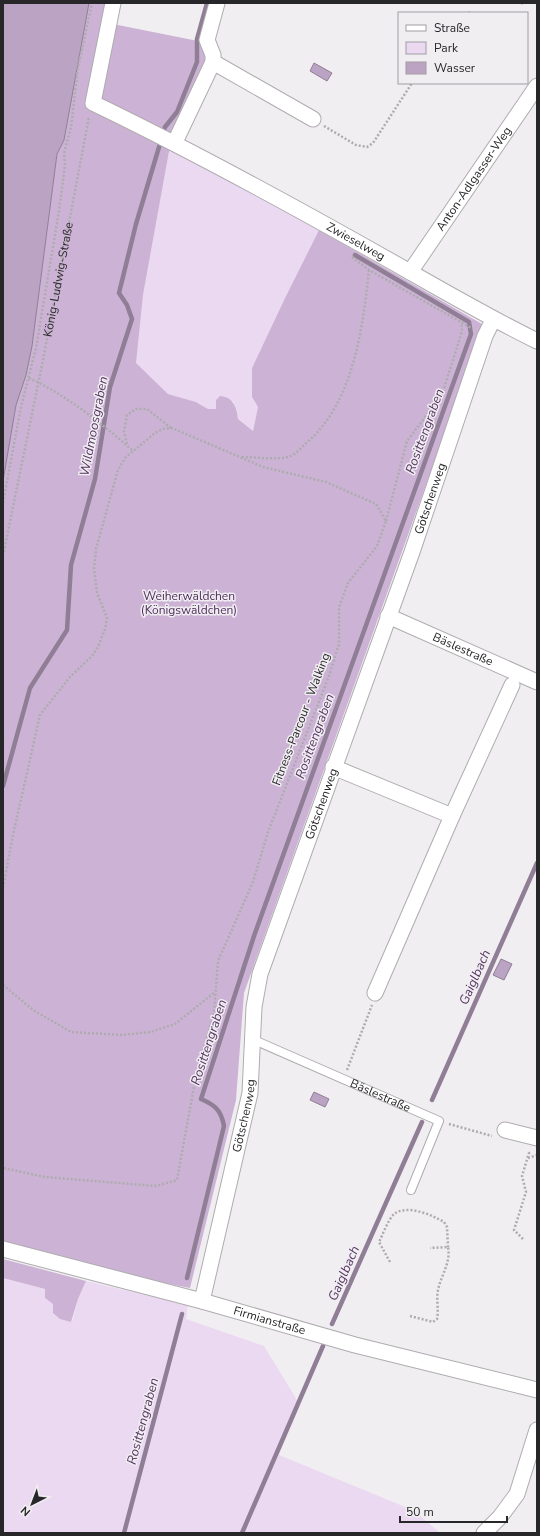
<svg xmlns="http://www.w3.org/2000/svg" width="540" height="1536" font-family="'Nunito Sans',sans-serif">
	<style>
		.green { fill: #ebd9f2 }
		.forest { fill: #ccb3d5 }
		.water { fill: #bba3c4; stroke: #8f7e95 }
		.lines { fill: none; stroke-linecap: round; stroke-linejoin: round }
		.stream { stroke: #8f7e95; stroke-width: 4.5 }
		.service-casing { stroke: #afacb0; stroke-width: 10 }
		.minor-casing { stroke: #afacb0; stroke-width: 17 }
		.path { stroke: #aeabaf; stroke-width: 2.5; stroke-dasharray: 2 2; stroke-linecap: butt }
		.service { stroke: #fff; stroke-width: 8 }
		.minor { stroke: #fff; stroke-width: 15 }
		.labels { text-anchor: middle; stroke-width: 3; stroke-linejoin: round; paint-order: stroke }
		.street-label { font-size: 12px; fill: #272628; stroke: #f1eef2 }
		.park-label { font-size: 12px; fill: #4f2f5b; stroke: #f1eef2 }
		.water-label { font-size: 13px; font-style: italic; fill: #563562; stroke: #f1eef2 }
	</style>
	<rect width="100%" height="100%" fill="#f1eef2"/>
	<!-- green -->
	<path class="green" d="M170 146 319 230 285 298 252 368V397L258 407 253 431 238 419 237 410 233 401 216 409H208L196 402 168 394 135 363 143 294Z
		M3 1278 45 1289 53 1304 72 1322 78 1299 86 1281 188 1305 186 1319 264 1346 300 1405 279 1455 415 1511 440 1533H3Z"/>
	<!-- forest -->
	<path class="forest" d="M89 3H117L113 24 203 42 207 60 170 146 143 295 136 363 168 394 196 402 208 409H216V400L220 396C233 397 237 407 238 419L253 431 258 407 252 397V368L285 298 319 230 482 324 438 451 244 993 236 1100 190 1288 133 1277 3 1242V481L16 405 26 375 32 346 57 154 64 140Z
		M3 1259 86 1281 78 1299 71 1322 60 1319 53 1313V1304L45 1298V1289L3 1278Z"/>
	<!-- water -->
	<path class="water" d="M3 3H89L64 140 57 154 32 346 26 375 16 405 3 481Z
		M314 63 332 73 327 81 310 71Z
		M501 959 512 964 504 980 493 975Z
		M314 1092 329 1099 325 1107 310 1100Z"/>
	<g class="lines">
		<!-- stream -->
		<path class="stream" d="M3 786 30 688 67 630 71 565 95 479 110 387 132 319 127 305 119 293 136 224 165 127 177 112 197 62V39L207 3
			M432 1100 537 863
			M187 1278 224 1126C221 1110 215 1105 201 1099L254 936 471 334 469 322 355 255
			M332 1324 422 1122
			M124 1533 182 1314
			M242 1533 323 1346"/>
		<!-- service casing -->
		<g class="service-casing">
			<g id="service">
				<path id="s2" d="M254 1040 439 1121 411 1190"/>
			</g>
		</g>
		<!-- minor casing -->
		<g class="minor-casing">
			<g id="minor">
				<path id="s3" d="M113 3 93 103C201 155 306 213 410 272 452 296 494 320 537 341"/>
				<path d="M213 62V55L207 40 217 3"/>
				<path d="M175 142 213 62 313 119"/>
				<path id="s4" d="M410 272 537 86"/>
				<path id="s5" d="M388 616 537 682"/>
				<path d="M333 767 452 816"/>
				<path d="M375 993 452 816 512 685"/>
				<path d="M505 1130 537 1138"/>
				<path id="s6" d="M3 1249 202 1301 355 1345 537 1390"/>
				<path id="s7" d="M202 1301 250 1093 254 1007 260 974 412 552 485 336 493 320"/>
				<path d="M484 1533 500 1517 517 1494 537 1430"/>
			</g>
		</g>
		<!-- path -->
		<g class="path">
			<path d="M521 4 522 3"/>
			<path d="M469 13 470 12"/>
			<path d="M324 126 356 145 367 147 373 143 412 83"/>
			<path d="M352 257 369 270 473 329"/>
			<path d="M29 378C66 395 103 424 133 451"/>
			<path d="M127 444 124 432 127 415 136 409H147L171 428"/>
			<path d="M242 457C254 457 278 460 288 457 294 456 301 448 305 444 353 405 363 328 369 270"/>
			<path d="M3 503 21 407 36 348 59 211 65 165 64 153 71 127 78 68 92 3"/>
			<path d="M386 521 407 441 442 395 462 331 461 322"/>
			<path id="s1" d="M3 556 43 360 89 117"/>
			<path d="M3 888 13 835 40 715 70 677 92 656 98 647 105 629 107 618 97 593 94 569 96 549 118 470 125 458 155 433 163 429 172 428 263 467 326 482 376 504 386 521 377 546 348 583 339 607V644L329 676 268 832 253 882 218 961 214 1012 195 1081 177 1180 156 1186 45 1177 3 1168"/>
			<path d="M3 985 33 1010 71 1032 121 1035 150 1032 175 1024 215 992"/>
			<path d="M347 1070 372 1005"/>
			<path d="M449 1124 492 1136"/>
			<path d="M528 1158 537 1155"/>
			<path d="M523 1239 514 1230 526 1192 522 1176 529 1153 527 1151"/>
			<path d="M390 1262 379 1242C383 1234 388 1220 394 1214 407 1204 432 1215 444 1222L447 1227 448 1247"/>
			<path d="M410 1316 433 1322 437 1319C439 1310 436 1299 438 1290 441 1275 451 1263 448 1247L430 1248"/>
		</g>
		<!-- service -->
		<use href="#service" class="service"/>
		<!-- minor -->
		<use href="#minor" class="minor"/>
	</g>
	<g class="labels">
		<!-- street labels -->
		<g class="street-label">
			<text dy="4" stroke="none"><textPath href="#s4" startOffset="113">Anton-Adlgasser-Weg</textPath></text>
			<text dy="4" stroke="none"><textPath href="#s3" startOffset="399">Zwieselweg</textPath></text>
			<text dy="4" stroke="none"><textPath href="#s1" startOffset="282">König-Ludwig-Straße</textPath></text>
			<text dy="4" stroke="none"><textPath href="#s7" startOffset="838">Götschenweg</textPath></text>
			<text dy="4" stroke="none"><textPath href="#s5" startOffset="82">Bäslestraße</textPath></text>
			<text transform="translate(301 719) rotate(-69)" y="4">Fitness-Parcour - Walking</text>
			<text dy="4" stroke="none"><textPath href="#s7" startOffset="514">Götschenweg</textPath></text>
			<text dy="4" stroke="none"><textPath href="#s2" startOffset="138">Bäslestraße</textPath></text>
			<text dy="4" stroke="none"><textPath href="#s7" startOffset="190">Götschenweg</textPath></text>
			<text dy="4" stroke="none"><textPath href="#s6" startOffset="276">Firmianstraße</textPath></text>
		</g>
		<!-- park labels -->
		<g class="park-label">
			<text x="189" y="600">Weiherwäldchen<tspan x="189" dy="14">(Königswäldchen)</tspan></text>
		</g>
		<!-- water labels -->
		<g class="water-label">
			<text transform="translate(93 426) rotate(-79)" y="5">Wildmoosgraben</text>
			<text transform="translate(424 431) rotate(-70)" y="5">Rosittengraben</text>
			<text transform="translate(314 736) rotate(-70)" y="5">Rosittengraben</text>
			<text transform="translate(474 977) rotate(-66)" y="5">Gaiglbach</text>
			<text transform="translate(208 1042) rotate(-72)" y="5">Rosittengraben</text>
			<text transform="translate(343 1273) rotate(-66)" y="5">Gaiglbach</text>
			<text transform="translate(142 1421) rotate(-75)" y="5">Rosittengraben</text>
		</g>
	</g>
	<!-- border -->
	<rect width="540" height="1536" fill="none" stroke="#272628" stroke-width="8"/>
	<!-- legend -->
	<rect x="398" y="12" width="130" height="72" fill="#f1eef2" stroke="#a09ea1"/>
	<rect x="406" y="25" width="20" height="6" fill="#ffffff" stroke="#a09ea1"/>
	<text x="434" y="32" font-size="12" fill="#272628">Straße</text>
	<rect x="406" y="42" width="20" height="12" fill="#ebd9f2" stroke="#a09ea1"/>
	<text x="434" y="52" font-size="12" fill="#272628">Park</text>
	<rect x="406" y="62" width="20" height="12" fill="#bba3c4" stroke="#a09ea1"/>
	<text x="434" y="72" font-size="12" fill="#272628">Wasser</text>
	<!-- north arrow -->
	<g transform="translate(32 1504) rotate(222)" stroke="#f1eef2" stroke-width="3" paint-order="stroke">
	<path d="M0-3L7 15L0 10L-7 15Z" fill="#272628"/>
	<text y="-6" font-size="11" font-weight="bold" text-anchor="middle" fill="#272628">N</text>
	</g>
	<!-- scale -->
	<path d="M400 1516v6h107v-6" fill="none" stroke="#272628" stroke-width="2"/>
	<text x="406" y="1516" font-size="12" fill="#272628" stroke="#f1eef2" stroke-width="3" paint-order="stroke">50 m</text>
</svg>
